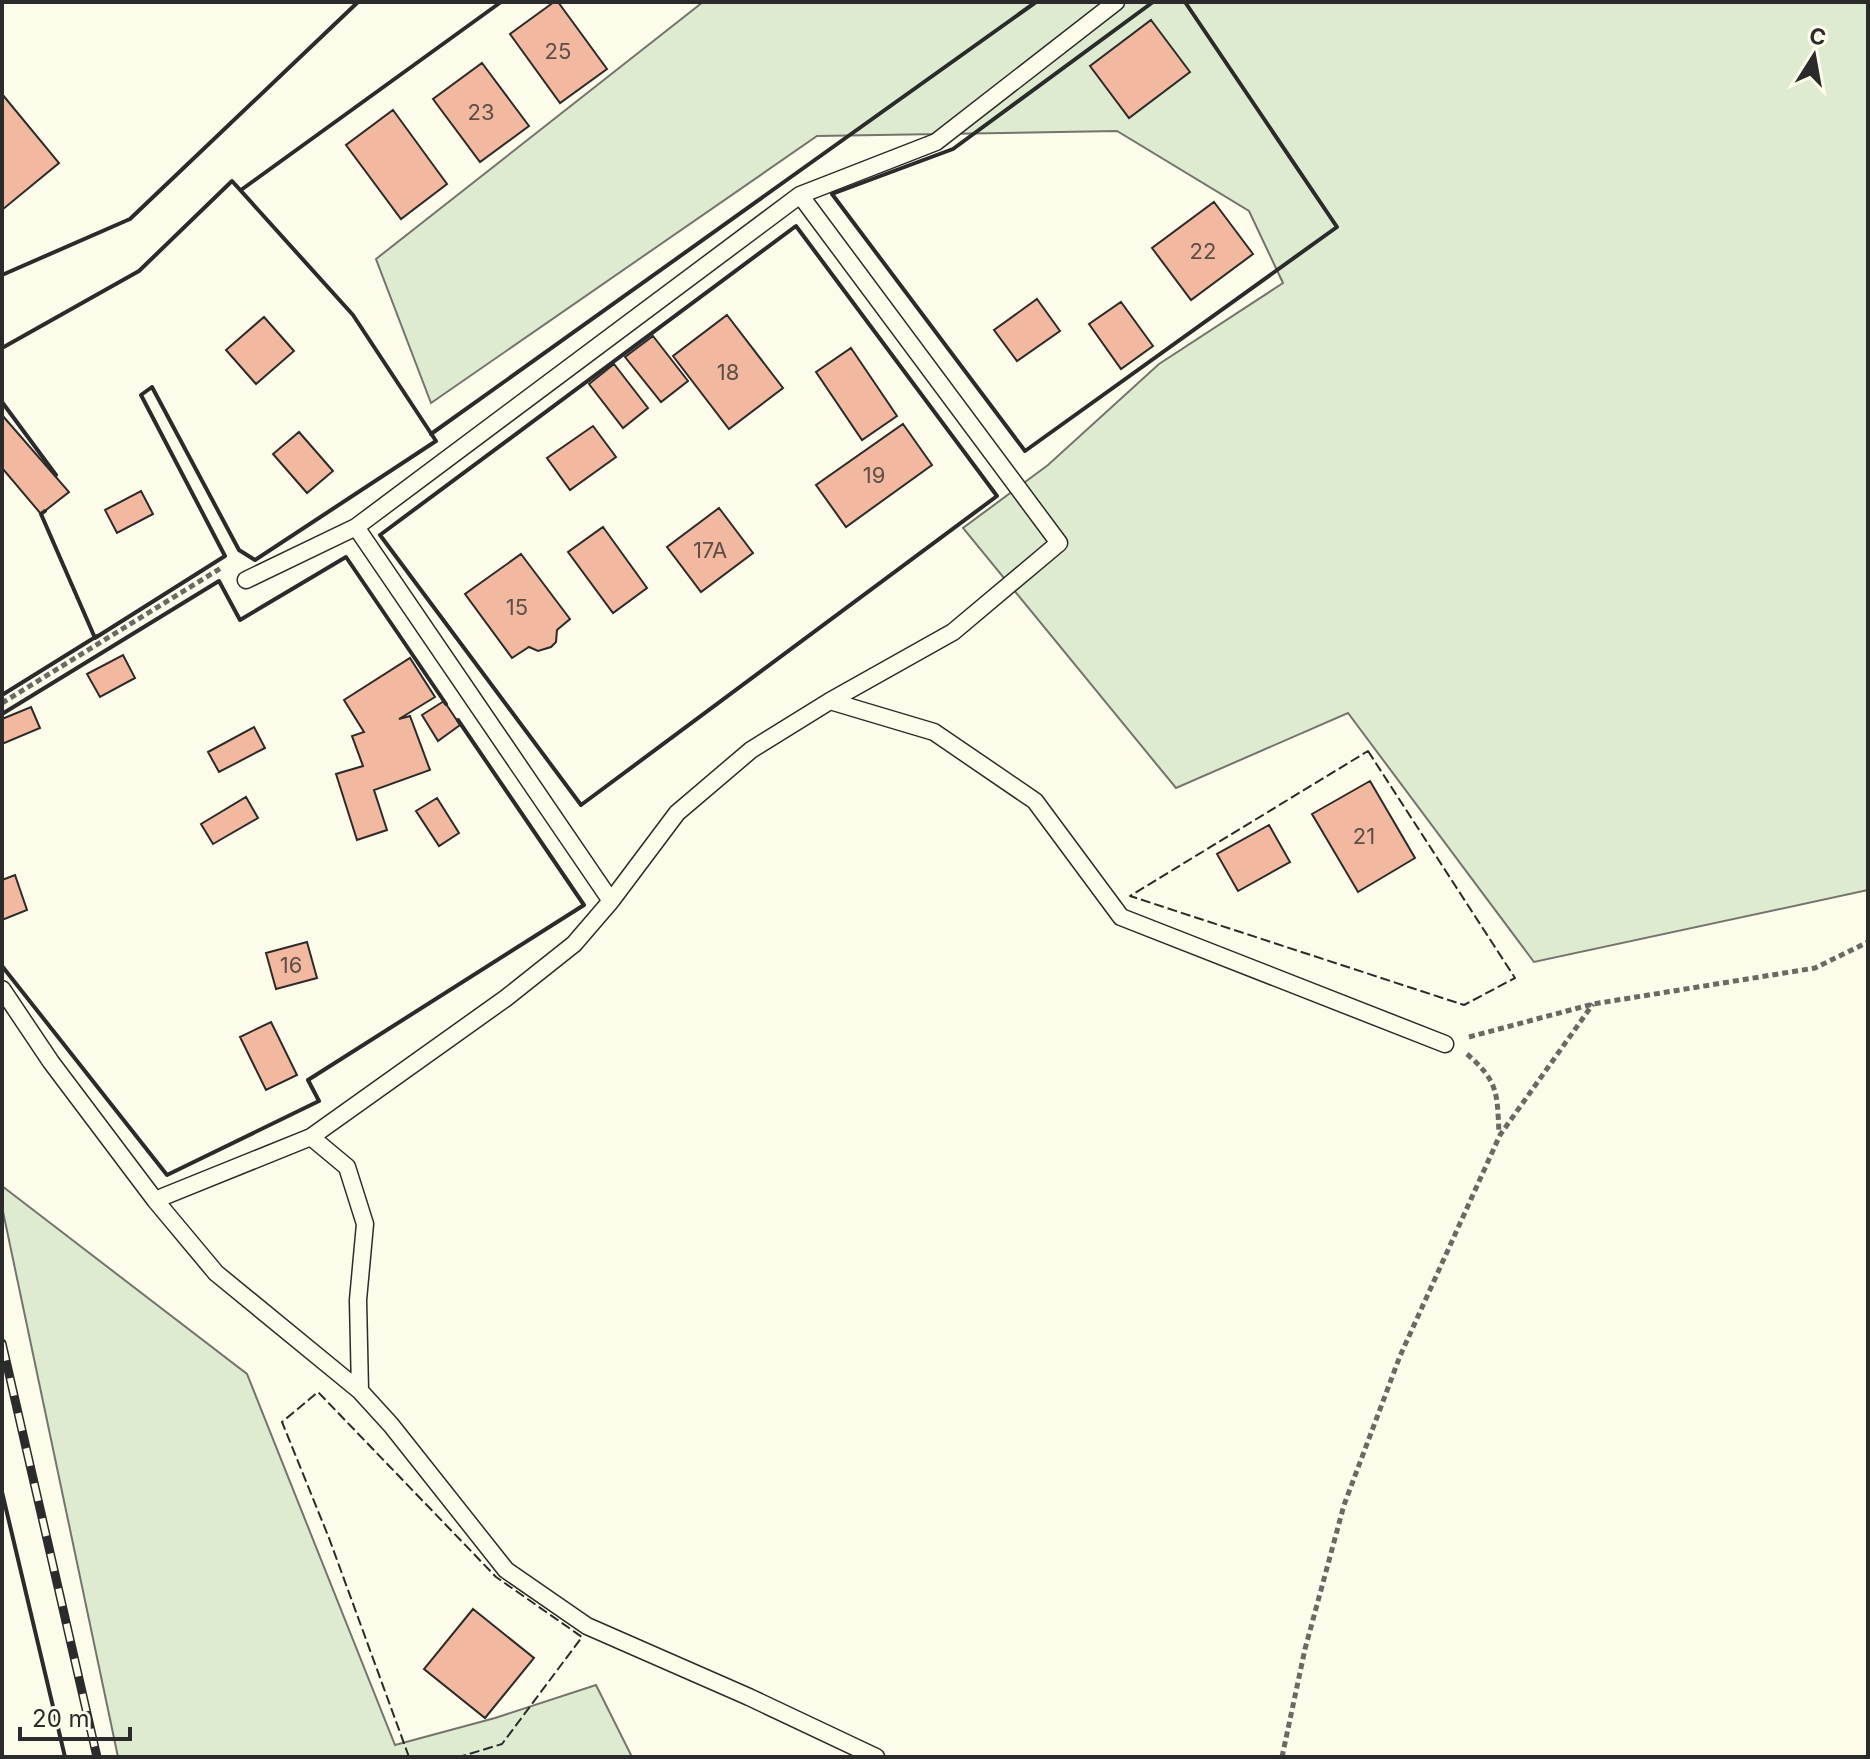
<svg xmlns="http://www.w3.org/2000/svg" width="1870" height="1759" font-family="Inter,sans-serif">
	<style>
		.green { fill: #deebd1; stroke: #74746e; stroke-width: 2 }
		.building { fill: #f2b8a0; stroke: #2b2b2b; stroke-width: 2 }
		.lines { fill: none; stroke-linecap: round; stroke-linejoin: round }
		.lane-casing { stroke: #2b2b2b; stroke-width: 19 }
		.path { stroke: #6a6964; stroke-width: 5; stroke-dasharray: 6 4; stroke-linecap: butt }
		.lane { stroke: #fdfbea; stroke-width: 16 }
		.rail-casing { stroke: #2b2b2b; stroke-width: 9 }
		.rail { stroke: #fdfbea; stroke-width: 6; stroke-dasharray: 18; stroke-linecap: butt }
		.fence { stroke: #2b2b2b; stroke-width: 2; stroke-dasharray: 10 4; stroke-linecap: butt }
		.wall { stroke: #2b2b2b; stroke-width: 4 }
		.labels { text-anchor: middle; stroke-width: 6; stroke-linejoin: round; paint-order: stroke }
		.number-label { font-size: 22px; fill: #5d4e48 }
	</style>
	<rect width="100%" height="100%" fill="#fdfbea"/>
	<!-- green -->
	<path class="green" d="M703 2H1868V890L1534 962 1348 713 1176 788 963 528 1048 465 1159 364 1283 283 1249 211 1117 131 817 136 431 403 376 259Z
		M2 1186 247 1374 395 1745 495 1718 596 1685 632 1757H118L2 1207Z"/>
	<!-- building -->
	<path class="building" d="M554 2H558L607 69 560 103 510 34Z
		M1151 20 1190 72 1129 118 1090 66Z
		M482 63 529 126 480 162 433 99Z
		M2 94 59 163 2 210Z
		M393 110 447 184 401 219 346 145Z
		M1214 202 1253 254 1191 300 1152 248Z
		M1037 299 1060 331 1017 361 994 330Z
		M1121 302 1153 346 1121 369 1089 324Z
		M727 315 783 388 729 429 673 356Z
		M264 317 294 351 256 384 226 350Z
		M653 336 688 381 661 402 625 357Z
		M851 348 897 416 862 440 816 372Z
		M614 364 648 408 623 428 589 384Z
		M2 415 69 492 41 514 2 468Z
		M903 424 932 465 846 527 816 485Z
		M593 426 616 457 570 490 547 458Z
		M299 432 333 471 307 493 273 454Z
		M141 491 153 514 117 533 105 510Z
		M719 508 753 553 701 592 667 547Z
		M603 527 647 588 613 613 568 552Z
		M521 554 570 619 557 630 556 642 551 647 538 651 529 647 512 658 465 594Z
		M123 655 135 678 100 697 87 674Z
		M410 658 435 697 399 719 410 716 430 770 374 790 387 830 357 840 336 774 363 766 352 736 364 732 344 700Z
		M444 701 460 725 438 741 422 715Z
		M31 707 40 728 2 744V719Z
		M254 727 265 748 219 772 208 752Z
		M1370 781 1415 858 1358 892 1312 814Z
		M246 797 258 818 213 844 201 824Z
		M437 798 459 833 439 846 416 811Z
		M1269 825 1290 862 1238 891 1217 854Z
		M15 875 27 910 2 920V880Z
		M307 942 317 978 276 989 266 953Z
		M271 1022 297 1075 266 1090 240 1037Z
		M473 1609 534 1658 485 1718 424 1669Z"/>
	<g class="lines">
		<!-- lane casing -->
		<g class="lane-casing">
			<path id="lane" d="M800 195 936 142 1116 2
				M246 580 356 527
				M611 901 356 527 800 195 1059 543 953 632 830 701
				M2 989 51 1062 155 1200 216 1273 360 1391
				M311 1137 347 1167 365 1224 358 1300 360 1391 391 1425 506 1570 587 1626 749 1697 876 1757
				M155 1200 311 1137 506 998 574 944 611 901 677 813 751 750 830 701 934 732 1035 801 1121 917 1445 1044"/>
		</g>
		<!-- path -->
		<path class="path" d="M2 703 221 568
			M1469 1037 1593 1004 1815 968 1868 942
			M1467 1054C1499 1082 1497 1094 1499 1133
			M1282 1757 1305 1649 1344 1505 1400 1356 1500 1135 1593 1004"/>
		<!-- lane -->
		<use href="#lane" class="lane"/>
		<!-- rail casing -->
		<g class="rail-casing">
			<path id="rail" d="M2 1343 97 1757"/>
		</g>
		<!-- rail -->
		<use href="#rail" class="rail"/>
		<!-- fence -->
		<path class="fence" d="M1368 751 1515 978 1464 1005 1130 896Z
			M409 1757 329 1538 282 1422 318 1392 496 1577 582 1637 502 1744 459 1757"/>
		<!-- wall -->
		<path class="wall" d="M1153 2 953 149 832 194 1025 451 1337 227 1185 2
			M241 190 501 2
			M796 226 997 496 581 805 380 535Z
			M2 275 130 219 358 2
			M2 348 139 271 232 181 353 315 436 441 255 560 239 550 152 387 141 395 225 556 95 638 41 514 45 511
			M2 402 56 475
			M431 434 1036 2
			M2 695 97 636
			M2 714 219 581 240 620 346 557 446 704
			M2 966 167 1175 319 1101 308 1080 584 905 458 720
			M2 1492 65 1757"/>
	</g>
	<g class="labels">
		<!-- number labels -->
		<g class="number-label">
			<text x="558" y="59">25</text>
			<text x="481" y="120">23</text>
			<text x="1203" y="259">22</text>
			<text x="728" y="380">18</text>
			<text x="874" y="483">19</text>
			<text x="710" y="558">17A</text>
			<text x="517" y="615">15</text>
			<text x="1364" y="844">21</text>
			<text x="291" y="973">16</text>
		</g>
	</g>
	<!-- border -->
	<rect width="1870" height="1759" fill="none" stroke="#2b2b2b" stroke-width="8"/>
	<!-- north arrow -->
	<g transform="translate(1814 56) rotate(11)" stroke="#fdfbea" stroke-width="6" paint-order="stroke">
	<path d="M0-6L14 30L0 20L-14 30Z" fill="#2b2b2b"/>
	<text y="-12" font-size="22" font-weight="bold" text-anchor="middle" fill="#2b2b2b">С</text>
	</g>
	<!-- scale -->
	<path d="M20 1727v12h110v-12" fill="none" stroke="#2b2b2b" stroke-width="4"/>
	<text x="32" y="1727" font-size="24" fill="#2b2b2b" stroke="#fdfbea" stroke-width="6" paint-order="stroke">20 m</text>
</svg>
